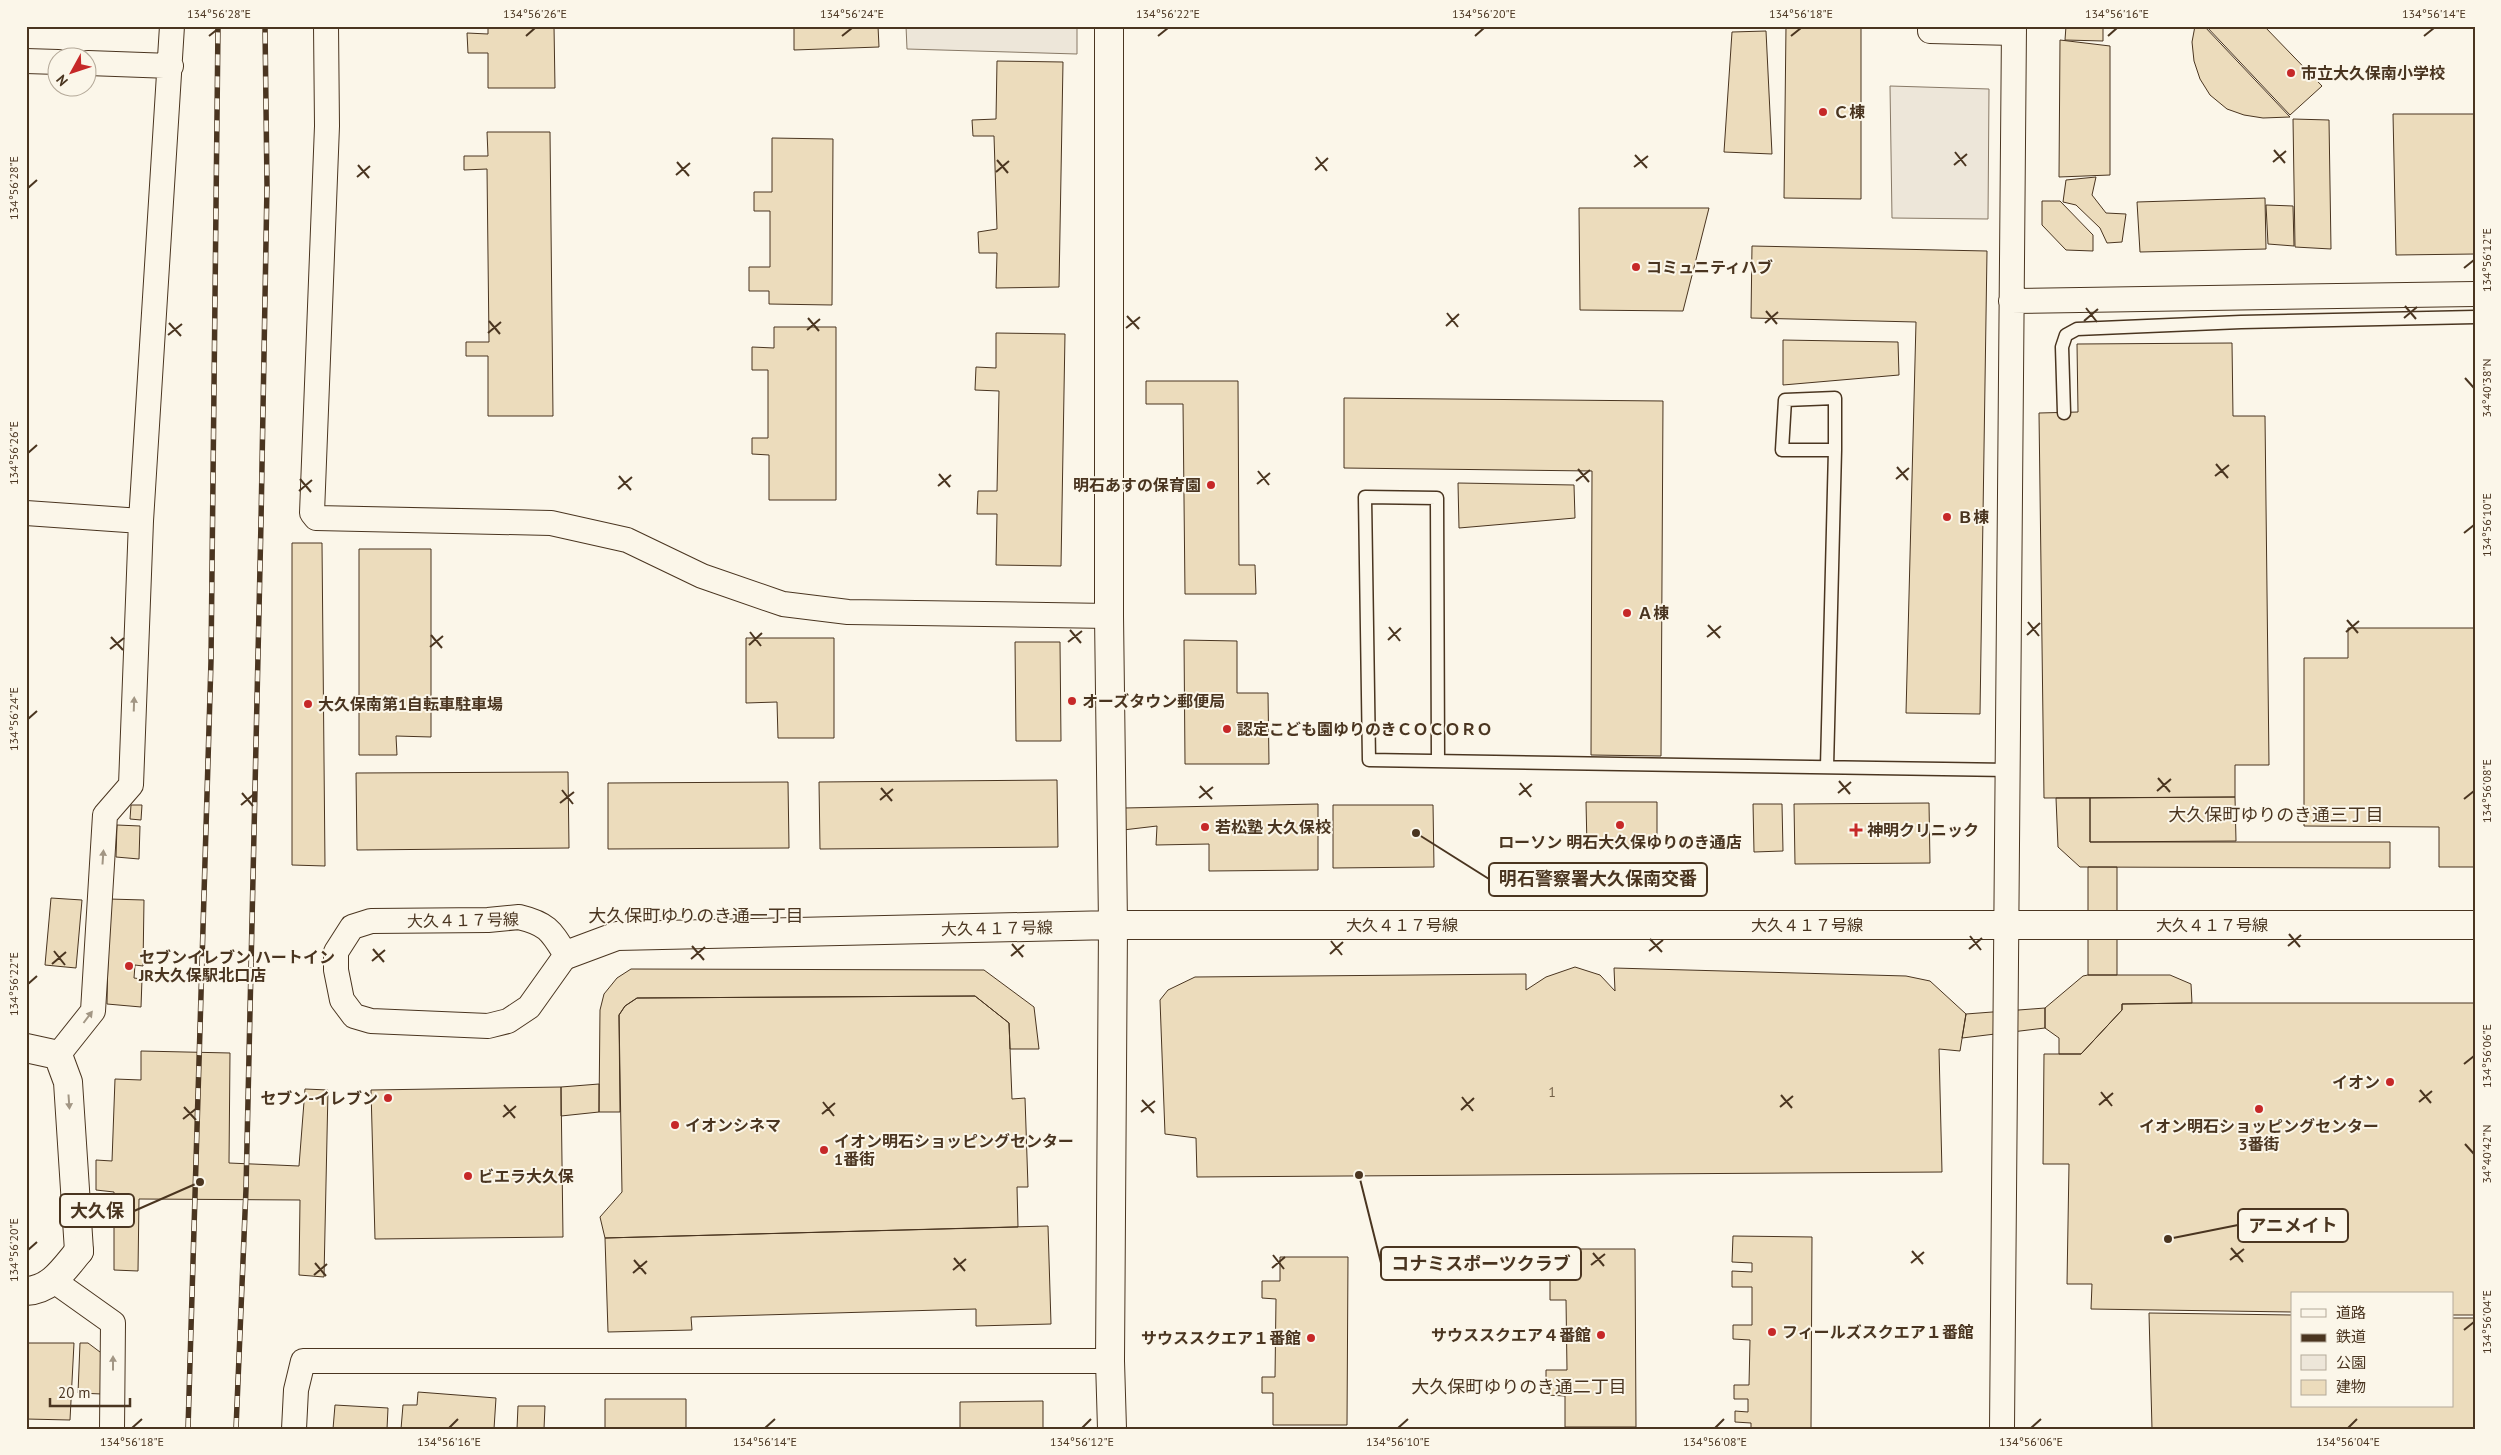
<svg xmlns="http://www.w3.org/2000/svg" width="2501" height="1455" font-family="'PT Sans','Noto Sans JP',sans-serif">
	<style>
		.green { fill: #ede6d9; stroke: #887966 }
		.building { fill: #ecdcbc; stroke: #4a3520 }
		.lines { fill: none; stroke-linecap: round; stroke-linejoin: round }
		.service-casing { stroke: #4a3520; stroke-width: 15 }
		.minor-casing { stroke: #4a3520; stroke-width: 26 }
		.tertiary-casing { stroke: #4a3520; stroke-width: 30 }
		.secondary-casing { stroke: #4a3520; stroke-width: 30 }
		.service { stroke: #fbf6e9; stroke-width: 12 }
		.minor { stroke: #fbf6e9; stroke-width: 24 }
		.tertiary { stroke: #fbf6e9; stroke-width: 28 }
		.secondary { stroke: #fbf6e9; stroke-width: 28 }
		.rail-casing { stroke: #4a3520; stroke-width: 5.5 }
		.rail { stroke: #fbf6e9; stroke-width: 4; stroke-dasharray: 11; stroke-linecap: butt }
		.oneway { fill: #a29684 }
		.ticks { fill: none; stroke: #4a3520; stroke-width: 2 }
		.poi-dot { fill: #c62828; stroke: #fbf6e9; stroke-width: 2 }
		.labels { text-anchor: middle; stroke-width: 4; stroke-linejoin: round; paint-order: stroke }
		.number-label { font-size: 14px; fill: #725f47 }
		.poi-label { font-size: 16px; font-weight: bold; fill: #4a3520; stroke: #fbf6e9; text-anchor: start }
		.street-label { font-size: 16px; fill: #4a3520; stroke: #fbf6e9 }
		.neighbourhood-label { font-size: 18px; fill: #4a3520; stroke: #fbf6e9 }
		.leader { fill: none; stroke: #4a3520; stroke-width: 2 }
		.callout-dot { fill: #4a3520; stroke: #fbf6e9; stroke-width: 2 }
		.callout { fill: #fbf6e9; stroke: #4a3520; stroke-width: 2 }
		.callout-label { font-size: 18px; text-anchor: middle; font-weight: bold; fill: #4a3520 }
		.neatline { fill: none; stroke: #4a3520; stroke-width: 2 }
		.ticks-label { font-size: 12px; text-anchor: middle; fill: #4a3520 }
	</style>
	<rect width="100%" height="100%" fill="#fbf6e9"/>
	<!-- green -->
	<path class="green" d="M906 26H1077V54L907 49Z
		M1890 86 1989 89 1988 219 1892 218Z"/>
	<!-- building -->
	<path class="building" d="M488 26H554L555 88H488V53H468L467 33 488 34Z
		M794 26H878L879 47 794 50Z
		M1786 26H1861V199L1784 198Z
		M2066 26H2103V41L2065 40Z
		M2195 26H2204L2290 117 2263 118 2244 115 2227 109 2210 95 2200 79 2194 61 2192 42Z
		M2206 26H2264L2322 86 2290 115Z
		M1766 31 1772 154 1724 152 1732 32Z
		M2060 40 2110 46V175L2059 177Z
		M997 61 1063 62 1059 287 996 288 997 253H979L978 232 997 229 994 136H973L972 120 996 119Z
		M2393 114H2475V254L2396 255Z
		M2293 119 2329 120 2331 249 2295 247Z
		M487 132H550L553 416H488V356H466V342H489L487 169 464 170V156H488Z
		M772 138 833 139 832 305 769 304V291H749V267H770V211H754V192H772Z
		M2096 177 2092 195 2106 213 2126 214 2122 242 2107 243 2100 228 2076 205 2063 202 2066 180Z
		M2265 198 2266 249 2140 252 2137 202Z
		M2042 201H2060L2093 235V251L2066 250 2042 225Z
		M2266 205 2293 206 2294 246 2268 244Z
		M1579 208H1709L1683 311 1580 310Z
		M1752 246 1987 251 1980 714 1906 713 1916 322 1751 318Z
		M774 327H836V500H769V455L752 454V438H768V370H752V347L774 348Z
		M996 333 1065 334 1061 566 996 565 997 514H977L978 491H997L999 391 975 390 976 367 996 368Z
		M1783 340 1898 342 1899 375 1783 385Z
		M2232 343 2233 416H2265L2269 765H2235V797L2044 798 2039 413 2078 412 2077 344Z
		M1146 381H1238L1239 565H1255L1256 594H1185L1183 404H1146Z
		M1344 398 1663 401 1661 756 1591 755 1592 471 1344 468Z
		M1458 483 1574 485 1575 518 1459 528Z
		M292 543H322L325 866 292 865Z
		M359 549H431V737L396 736 397 755H359Z
		M2348 628H2475V867H2439V827L2304 826V658H2348Z
		M746 638H834V738H778L777 702 746 703Z
		M1184 640 1237 641V693H1268L1269 764H1185Z
		M1015 642H1060L1061 741H1016Z
		M568 772 569 848 357 850 356 773Z
		M1057 780 1058 847 820 849 819 782Z
		M788 782 789 848 608 849V783Z
		M2235 797 2236 841 2090 842V798Z
		M2056 798H2090V842H2390V868L2080 867 2058 847Z
		M1586 802H1657V846L1587 847Z
		M1929 803 1930 863 1795 864 1794 804Z
		M1318 804V870L1209 871V844L1156 845 1157 826 1123 830 1124 808Z
		M1753 804H1782L1783 851 1754 852Z
		M131 805H142L141 820 130 819Z
		M1333 805H1433L1434 867 1333 868Z
		M117 825 140 826 139 859 116 857Z
		M2088 867H2117V975H2088Z
		M51 898 82 900 76 968 45 965Z
		M109 899 144 900 143 966 135 965 134 978 142 979 141 1007 107 1004Z
		M1575 967 1600 975 1615 991 1614 968 1906 976 1930 981 1966 1014 1960 1051 1939 1049 1942 1172 1197 1177 1196 1138 1165 1134 1160 1000 1168 990 1195 977 1526 974V990L1546 977Z
		M631 969 984 970 1034 1007 1039 1049H1010L1009 1023 975 996 637 998 625 1006 619 1015 620 1112H599L600 1010 604 994 617 978Z
		M2088 975H2170L2191 984 2192 1003 2122 1004V1010L2081 1054H2059V1038L2045 1028V1008L2083 976Z
		M975 996 1009 1023 1012 1099 1025 1098 1028 1187H1017L1018 1227 605 1238 600 1217 622 1192 619 1015 625 1006 637 998Z
		M2192 1003H2475V1315H2452V1294H2292V1312L2091 1309 2092 1284H2067L2069 1164H2043L2044 1054H2081L2122 1010V1004Z
		M2045 1008V1028L1962 1038 1966 1014Z
		M141 1051 230 1053 229 1163 299 1166 305 1089 328 1090 324 1277 299 1275 300 1200 139 1199 138 1271 114 1270V1192L96 1190V1160L112 1161 115 1079 141 1080Z
		M599 1084V1112L561 1116V1087Z
		M561 1087 563 1237 375 1239 371 1090Z
		M1048 1226 1051 1324 976 1326V1309L691 1317 692 1330 608 1332 605 1238Z
		M1733 1236 1812 1237 1811 1429H1751V1423L1735 1422V1411L1748 1412V1399H1734V1385H1749L1750 1340 1733 1339V1325H1752V1287H1732V1271L1752 1272V1263L1732 1262Z
		M1570 1249H1635L1636 1427H1565V1396L1546 1395V1370H1567L1566 1300H1550V1280H1570Z
		M1280 1257H1348L1347 1425H1273V1393H1262V1377H1275L1276 1299 1262 1298V1281H1280Z
		M2149 1313 2292 1315V1406H2452V1318H2475V1429H2152Z
		M26 1343H74L70 1420 26 1419Z
		M80 1343H88L104 1355 102 1394 78 1393Z
		M418 1392 496 1398 494 1429H401L403 1405H417Z
		M605 1399H686V1429H605Z
		M1043 1401V1429H960V1402Z
		M335 1405 388 1408 387 1429H333Z
		M518 1406H545L544 1429H517Z"/>
	<g class="lines">
		<!-- service casing -->
		<g class="service-casing">
			<path id="service" d="M2064 413 2062 347 2066 335 2077 329 2241 322 2475 317
				M1438 760 1437 498 1365 497 1369 760 2009 770
				M1827 767 1835 450V398L1785 400 1782 450H1835"/>
		</g>
		<!-- minor casing -->
		<g class="minor-casing">
			<path id="minor" d="M326 26 327 126 312 513 316 518 551 523 627 540 702 576 783 604 848 612 1109 616
				M1930 26V31L2014 33
				M26 61 58 62
				M88 63 171 66
				M2011 301 2475 294
				M26 513 141 521
				M519 917C548 924 551 931 566 955L529 1007 508 1021 488 1026 371 1021 354 1016 342 1000 336 970V952L352 927 371 921 488 920Z
				M58 1055 93 1011 105 815 131 785 141 521 172 26
				M54 1281 113 1323 112 1429
				M294 1429 296 1390 303 1361H1110
				M2002 1429 2014 26"/>
		</g>
		<!-- tertiary casing -->
		<g class="tertiary-casing">
			<path id="tertiary" d="M1109 26V616L1113 925 1110 1361 1112 1429
				M566 955 617 936 1113 925H2475
				M26 1048 58 1055 68 1082 79 1251"/>
		</g>
		<!-- secondary casing -->
		<g class="secondary-casing">
			<path id="secondary" d="M26 1291C51 1290 64 1269 79 1251"/>
		</g>
		<!-- service -->
		<use href="#service" class="service"/>
		<!-- minor -->
		<use href="#minor" class="minor"/>
		<!-- tertiary -->
		<use href="#tertiary" class="tertiary"/>
		<!-- secondary -->
		<use href="#secondary" class="secondary"/>
		<!-- rail casing -->
		<g class="rail-casing">
			<path id="rail" d="M188 1429 211 661 218 26
				M236 1429 246 1189 261 522 267 186 265 26"/>
		</g>
		<!-- rail -->
		<use href="#rail" class="rail"/>
	</g>
	<!-- one-way arrows -->
	<defs><path id="oneway-solid" d="M-6-.8H1V-3.2L6.5 0L1 3.2V.8H-6Z" transform="scale(1.25)"/></defs>
	<g class="oneway">
		<use href="#oneway-solid" transform="translate(134 704) rotate(-88)"/>
		<use href="#oneway-solid" transform="translate(103 857) rotate(-86)"/>
		<use href="#oneway-solid" transform="translate(88 1017) rotate(-53)"/>
		<use href="#oneway-solid" transform="translate(69 1102) rotate(86)"/>
		<use href="#oneway-solid" transform="translate(113 1363) rotate(-90)"/>
	</g>
	<!-- ticks -->
	<path class="ticks" d="M209 36 219 28M526 36 535 28M842 36 852 28M1158 36 1168 28M1475 36 1484 28M1791 36 1801 28M2108 36 2117 28M2424 36 2434 28M2274 150 2285 163M1955 152 1966 166M1635 155 1647 168M1316 157 1327 171M997 160 1008 173M677 162 689 176M2273 162 2286 151M358 165 369 178M1954 165 1967 154M1634 167 1648 156M1315 170 1328 158M996 172 1009 161M676 175 690 163M357 177 370 166M28 188 37 180M2464 268 2474 260M2405 306 2416 319M2086 308 2097 322M1766 311 1777 324M1447 313 1458 327M1127 316 1139 329M808 318 819 331M2404 318 2417 307M489 321 500 334M2084 321 2098 309M169 323 181 336M1765 323 1778 312M1446 326 1459 314M1126 328 1140 317M807 330 820 319M488 333 501 322M168 335 182 324M2465 378 2474 388M28 453 37 445M2216 464 2228 478M1897 467 1908 480M1578 469 1589 482M1258 471 1269 485M939 474 950 487M619 476 631 490M2215 476 2229 465M300 479 311 492M1896 479 1909 468M1576 481 1590 470M1257 484 1270 473M938 486 951 475M618 489 632 477M299 491 312 480M2464 533 2474 525M2347 620 2358 633M2028 622 2039 636M1708 625 1720 638M1389 627 1400 641M1070 630 1081 643M750 632 761 646M2346 632 2359 621M431 635 442 648M2027 635 2040 623M111 637 123 650M1707 637 1721 626M1388 640 1401 628M1068 642 1082 631M749 645 762 633M430 647 443 636M110 649 124 638M28 719 37 711M2158 778 2170 792M1839 781 1850 794M1520 783 1531 797M1200 786 1212 799M881 788 892 801M562 790 573 804M2157 791 2171 779M242 793 253 806M1838 793 1851 782M1519 795 1532 784M1199 798 1213 787M2464 799 2474 791M880 800 893 789M560 803 574 792M241 805 254 794M2289 934 2300 947M1970 936 1981 950M1650 939 1662 952M1331 941 1342 955M1012 944 1023 957M692 946 704 960M2288 946 2301 935M373 949 384 962M1969 949 1982 938M54 951 65 965M1649 951 1663 940M1330 954 1343 942M1011 956 1024 945M691 959 705 947M372 961 385 950M52 964 66 952M28 984 37 976M2464 1064 2474 1056M2420 1090 2431 1103M2101 1092 2112 1106M1781 1095 1792 1108M1462 1097 1473 1111M1142 1100 1154 1113M823 1102 834 1116M2419 1102 2432 1091M504 1105 515 1118M2099 1105 2113 1093M184 1107 196 1120M1780 1107 1793 1096M1461 1110 1474 1098M1141 1112 1155 1101M822 1114 835 1103M503 1117 516 1106M183 1119 197 1108M2465 1144 2474 1154M2231 1248 2243 1262M28 1250 37 1242M1912 1251 1923 1264M1593 1253 1604 1266M1273 1255 1284 1269M954 1258 965 1271M634 1260 646 1274M2230 1260 2244 1249M315 1263 326 1276M1911 1263 1924 1252M1591 1265 1605 1254M1272 1268 1285 1257M953 1270 966 1259M633 1273 647 1261M314 1275 327 1264M2464 1330 2474 1322M132 1428 142 1419M449 1428 458 1419M765 1428 775 1419M1082 1428 1091 1419M1398 1428 1408 1419M1715 1428 1724 1419M2031 1428 2041 1419M2348 1428 2357 1419"/>
	<!-- markers -->
	<g class="poi-dot">
		<circle cx="2291" cy="73" r="5"/>
		<circle cx="1823" cy="112" r="5"/>
		<circle cx="1636" cy="267" r="5"/>
		<circle cx="1211" cy="485" r="5"/>
		<circle cx="1947" cy="517" r="5"/>
		<circle cx="1627" cy="613" r="5"/>
		<circle cx="1072" cy="701" r="5"/>
		<circle cx="308" cy="704" r="5"/>
		<circle cx="1227" cy="729" r="5"/>
		<circle cx="1620" cy="825" r="5"/>
		<circle cx="1205" cy="827" r="5"/>
		<path d="M1853.5 822.5h5v5h5v5h-5v5h-5v-5h-5v-5h5z"/>
		<circle cx="129" cy="966" r="5"/>
		<circle cx="2390" cy="1082" r="5"/>
		<circle cx="388" cy="1098" r="5"/>
		<circle cx="2259" cy="1109" r="5"/>
		<circle cx="675" cy="1125" r="5"/>
		<circle cx="824" cy="1150" r="5"/>
		<circle cx="468" cy="1176" r="5"/>
		<circle cx="1772" cy="1332" r="5"/>
		<circle cx="1601" cy="1335" r="5"/>
		<circle cx="1311" cy="1338" r="5"/>
	</g>
	<g class="labels">
		<!-- number labels -->
		<g class="number-label">
			<text x="1552" y="1097">1</text>
		</g>
		<!-- poi labels -->
		<g class="poi-label">
			<text x="2301" y="79">市立大久保南小学校</text>
			<text x="1833" y="118">Ｃ棟</text>
			<text x="1646" y="273">コミュニティハブ</text>
			<text x="1201" y="491" text-anchor="end">明石あすの保育園</text>
			<text x="1957" y="523">Ｂ棟</text>
			<text x="1637" y="619">Ａ棟</text>
			<text x="1082" y="707">オーズタウン郵便局</text>
			<text x="318" y="710">大久保南第1自転車駐車場</text>
			<text x="1237" y="735">認定こども園ゆりのきＣＯＣＯＲＯ</text>
			<text x="1215" y="833">若松塾 大久保校</text>
			<text x="1867" y="836">神明クリニック</text>
			<text x="1620" y="848" text-anchor="middle">ローソン 明石大久保ゆりのき通店</text>
			<text x="139" y="963">セブンイレブン ハートイン<tspan x="139" dy="18">JR大久保駅北口店</tspan></text>
			<text x="2380" y="1088" text-anchor="end">イオン</text>
			<text x="378" y="1104" text-anchor="end">セブン-イレブン</text>
			<text x="685" y="1131">イオンシネマ</text>
			<text x="2259" y="1132" text-anchor="middle">イオン明石ショッピングセンター<tspan x="2259" dy="18">3番街</tspan></text>
			<text x="834" y="1147">イオン明石ショッピングセンター<tspan x="834" dy="18">1番街</tspan></text>
			<text x="478" y="1182">ビエラ大久保</text>
			<text x="1782" y="1338">フィールズスクエア１番館</text>
			<text x="1591" y="1341" text-anchor="end">サウススクエア４番館</text>
			<text x="1301" y="1344" text-anchor="end">サウススクエア１番館</text>
		</g>
		<!-- street labels -->
		<g class="street-label">
			<text transform="translate(463 920) rotate(-1)" y="6">大久４１７号線</text>
			<text x="1402" y="931">大久４１７号線</text>
			<text x="1807" y="931">大久４１７号線</text>
			<text x="2212" y="931">大久４１７号線</text>
			<text transform="translate(997 928) rotate(-1)" y="6">大久４１７号線</text>
		</g>
		<!-- neighbourhood labels -->
		<g class="neighbourhood-label">
			<text x="2276" y="821">大久保町ゆりのき通三丁目</text>
			<text x="696" y="922">大久保町ゆりのき通一丁目</text>
			<text x="1519" y="1393">大久保町ゆりのき通二丁目</text>
		</g>
	</g>
	<!-- callouts -->
	<path class="leader" d="M1416 833L1489 879M200 1182L134 1211M2168 1239L2238 1225M1359 1175L1381 1263"/>
	<g class="callout-dot">
		<circle cx="1416" cy="833" r="5"/>
		<circle cx="200" cy="1182" r="5"/>
		<circle cx="2168" cy="1239" r="5"/>
		<circle cx="1359" cy="1175" r="5"/>
	</g>
	<g class="callout">
		<rect x="1489" y="863" width="218" height="33" rx="5"/>
		<rect x="60" y="1194" width="74" height="33" rx="5"/>
		<rect x="2238" y="1209" width="110" height="33" rx="5"/>
		<rect x="1381" y="1247" width="200" height="33" rx="5"/>
	</g>
	<g class="callout-label">
		<text x="1598" y="885">明石警察署大久保南交番</text>
		<text x="97" y="1217">大久保</text>
		<text x="2293" y="1232">アニメイト</text>
		<text x="1481" y="1270">コナミスポーツクラブ</text>
	</g>
	<!-- border -->
	<rect width="2501" height="1455" fill="none" stroke="#fbf6e9" stroke-width="55"/>
	<!-- legend -->
	<rect x="2291" y="1292" width="162" height="115" fill="#fbf6e9" stroke="#b4a999"/>
	<rect x="2301" y="1309" width="25" height="8" fill="#fbf6e9" stroke="#b4a999"/>
	<text x="2336" y="1318" font-size="15" fill="#4a3520">道路</text>
	<rect x="2301" y="1334" width="25" height="8" fill="#4a3520" stroke="#b4a999"/>
	<text x="2336" y="1342" font-size="15" fill="#4a3520">鉄道</text>
	<rect x="2301" y="1355" width="25" height="15" fill="#ede6d9" stroke="#b4a999"/>
	<text x="2336" y="1368" font-size="15" fill="#4a3520">公園</text>
	<rect x="2301" y="1380" width="25" height="15" fill="#ecdcbc" stroke="#b4a999"/>
	<text x="2336" y="1392" font-size="15" fill="#4a3520">建物</text>
	<!-- north arrow -->
	<g transform="translate(72 72) rotate(230)"><circle r="24" fill="#fbf6e9" stroke="#b4a999"/>
	<path d="M0-4L9 19L0 12L-9 19Z" fill="#c62828"/>
	<text y="-8" font-size="14" font-weight="bold" text-anchor="middle" fill="#4a3520">N</text>
	</g>
	<!-- scale -->
	<path d="M50 1398v8h80v-8" fill="none" stroke="#4a3520" stroke-width="2.5"/>
	<text x="58" y="1398" font-size="15" fill="#4a3520" stroke="#fbf6e9" stroke-width="4" paint-order="stroke">20 m</text>
	<rect x="28" y="28" width="2446" height="1400" class="neatline"/>
	<g class="ticks-label">
		<text x="219" y="18">134°56'28"E</text>
		<text x="535" y="18">134°56'26"E</text>
		<text x="852" y="18">134°56'24"E</text>
		<text x="1168" y="18">134°56'22"E</text>
		<text x="1484" y="18">134°56'20"E</text>
		<text x="1801" y="18">134°56'18"E</text>
		<text x="2117" y="18">134°56'16"E</text>
		<text x="2434" y="18">134°56'14"E</text>
		<text transform="translate(14 188) rotate(-90)" y="4">134°56'28"E</text>
		<text transform="translate(2487 260) rotate(-90)" y="4">134°56'12"E</text>
		<text transform="translate(2487 388) rotate(-90)" y="4">34°40'38"N</text>
		<text transform="translate(14 453) rotate(-90)" y="4">134°56'26"E</text>
		<text transform="translate(2487 525) rotate(-90)" y="4">134°56'10"E</text>
		<text transform="translate(14 719) rotate(-90)" y="4">134°56'24"E</text>
		<text transform="translate(2487 791) rotate(-90)" y="4">134°56'08"E</text>
		<text transform="translate(14 984) rotate(-90)" y="4">134°56'22"E</text>
		<text transform="translate(2487 1056) rotate(-90)" y="4">134°56'06"E</text>
		<text transform="translate(2487 1154) rotate(-90)" y="4">34°40'42"N</text>
		<text transform="translate(14 1250) rotate(-90)" y="4">134°56'20"E</text>
		<text transform="translate(2487 1322) rotate(-90)" y="4">134°56'04"E</text>
		<text x="132" y="1446">134°56'18"E</text>
		<text x="449" y="1446">134°56'16"E</text>
		<text x="765" y="1446">134°56'14"E</text>
		<text x="1082" y="1446">134°56'12"E</text>
		<text x="1398" y="1446">134°56'10"E</text>
		<text x="1715" y="1446">134°56'08"E</text>
		<text x="2031" y="1446">134°56'06"E</text>
		<text x="2348" y="1446">134°56'04"E</text>
	</g>
</svg>
